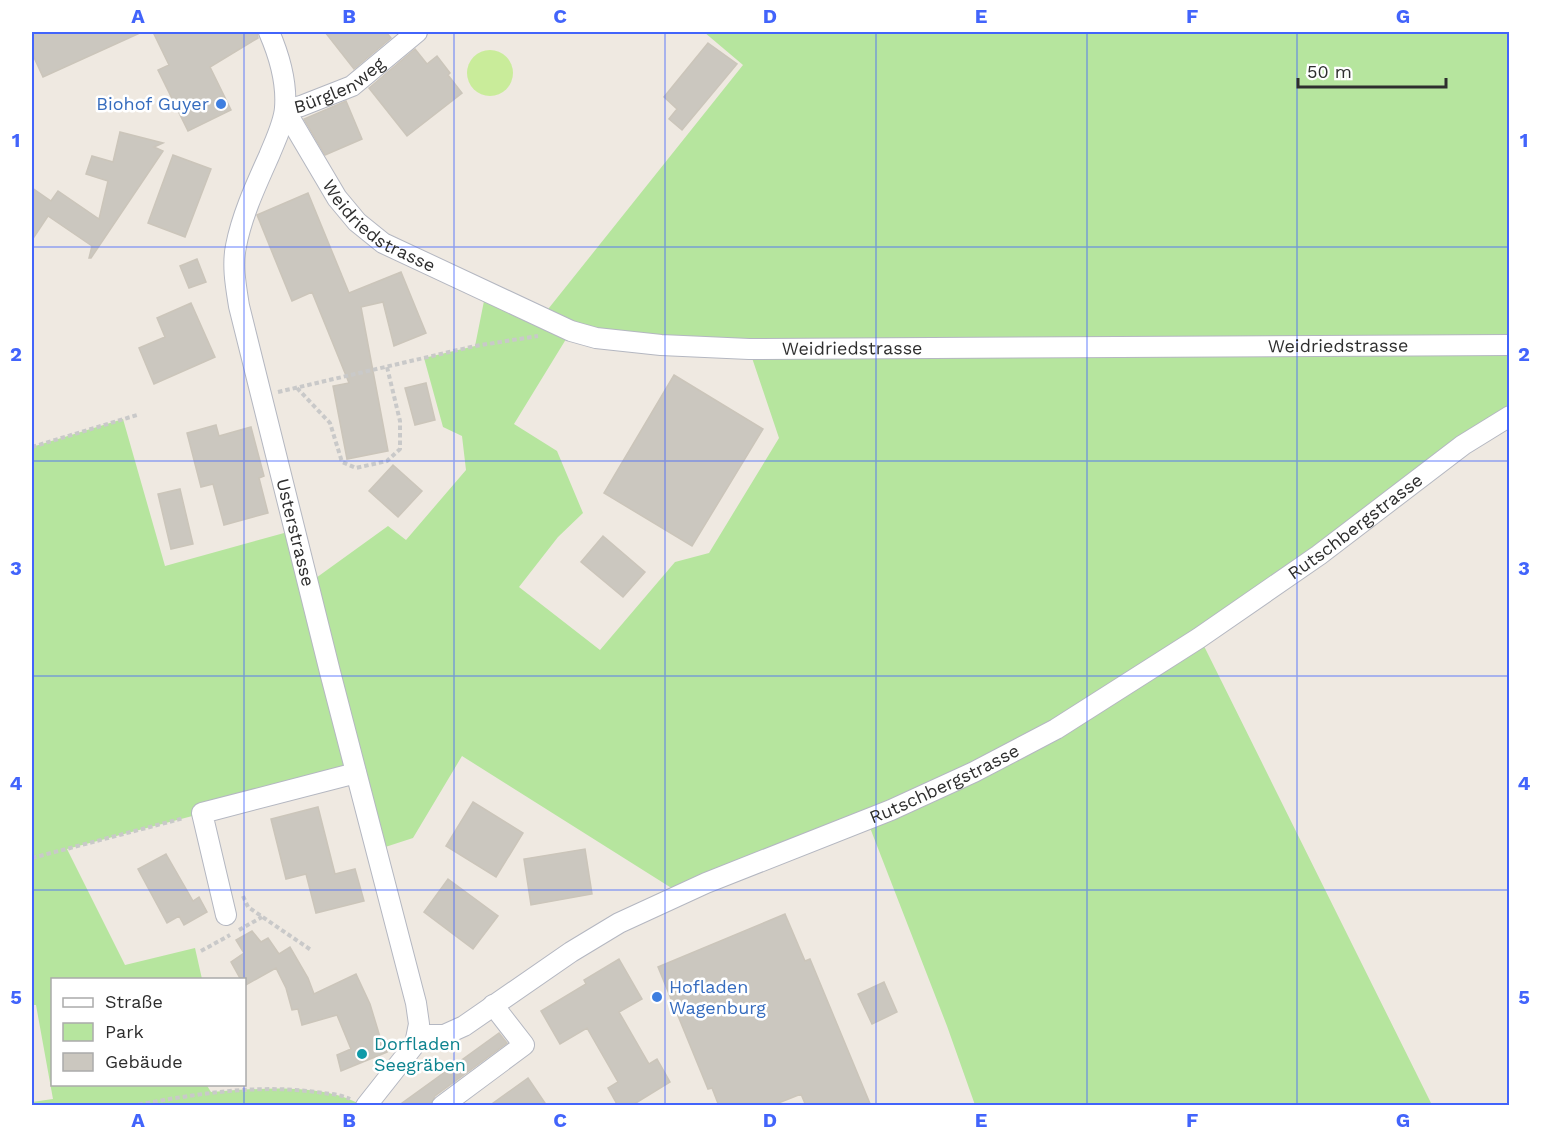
<svg xmlns="http://www.w3.org/2000/svg" width="1541" height="1137" font-family="'Work Sans',sans-serif">
	<style>
		.green { fill: #b6e59e; fill-rule: evenodd }
		.pitch { fill: #c9ec9a }
		.building { fill: #cbc7bf; stroke: #cbc5ba; stroke-width: 1.5 }
		.lines { fill: none; stroke-linecap: round; stroke-linejoin: round }
		.minor-casing { stroke: #b4b7c1; stroke-width: 22 }
		.path { stroke: #c9c9c9; stroke-width: 4; stroke-dasharray: 4.5 3; stroke-linecap: butt }
		.minor { stroke: #fff; stroke-width: 20 }
		.grid { fill: none; stroke: #4264fb; stroke-width: 1.5; stroke-opacity: 0.55 }
		.shop-dot { fill: #3f7fe0; stroke: #fff; stroke-width: 2 }
		.culture-dot { fill: #0f9aa8; stroke: #fff; stroke-width: 2 }
		.labels { text-anchor: middle; stroke-width: 5; stroke-linejoin: round; paint-order: stroke }
		.street-label { font-size: 18px; fill: #2e2e2e; stroke: #fff }
		.shop-label { font-size: 18px; fill: #366cbe; stroke: #fff; text-anchor: end }
		.culture-label { font-size: 18px; fill: #0d838f; stroke: #fff; text-anchor: start }
		.neatline { fill: none; stroke: #4264fb; stroke-width: 2 }
		.grid-label { font-size: 20px; text-anchor: middle; font-weight: bold; fill: #4264fb }
	</style>
	<rect width="100%" height="100%" fill="#efe9e1"/>
	<!-- green -->
	<path class="green" d="M704 32H1509V416L1200 638 1432 1105H975L947 1026 867 820 681 894 462 756 413 838 376 850 356 773 67 849 125 965 195 948 202 979 52 980V1084H206L211 1092C256 1089 321 1082 361 1105H32V1102L53 1099 36 1005H32V447L123 419 165 566 295 530 309 583 388 526 406 540 466 470 462 436 443 427 424 358 475 346 486 291 541 318 743 65ZM571 331 749 349 779 438 709 553 675 562 600 650 519 587 558 537 583 513 557 451 514 424Z"/>
	<!-- pitch -->
	<path class="pitch" d="M467 73a23 23 0 1 1 46 0a23 23 0 1 1-46 0Z"/>
	<!-- building -->
	<path class="building" d="M32 32H142L43 77 32 53Z
		M153 32H257L258 38 210 67 231 110 188 131 158 70 169 65Z
		M325 32H386L391 38 354 69Z
		M708 43 737 64 682 130 669 119 677 109 664 97Z
		M415 49 427 64 437 56 450 73 448 75 462 93 407 136 369 88Z
		M346 101 362 139 325 155 304 119Z
		M120 132 163 143 154 147 163 151 91 258H89L92 246 48 216 32 240V188L51 201 58 191 99 219 108 181 86 174 92 156 113 162Z
		M173 155 211 169 185 237 148 223Z
		M308 193 349 293 401 272 426 333 394 346 383 302 361 307 388 451 347 459 333 386 349 383 312 292 292 301 257 215Z
		M197 259 206 282 189 288 180 266Z
		M191 303 215 357 154 384 139 348 165 337 157 318Z
		M674 375 763 429 692 546 604 493Z
		M426 383 435 420 415 425 405 388Z
		M216 425 219 436 251 427 264 476 259 478 268 513 224 525 213 484 201 487 187 433Z
		M393 465 422 491 398 517 369 491Z
		M180 489 193 544 171 549 158 494Z
		M603 536 645 572 623 597 581 562Z
		M473 802 523 833 496 877 446 846Z
		M318 807 335 874 355 869 364 901 316 913 306 874 286 879 271 819Z
		M585 849 592 894 531 905 524 859Z
		M166 854 193 901 199 897 207 912 184 925 179 916 167 923 138 869Z
		M448 879 498 916 473 949 424 912Z
		M785 914 805 961 810 959 871 1106H806L801 1094 771 1106H719L712 1088 708 1089 658 967Z
		M252 931 261 942 268 938 279 954 290 947 308 978 314 994 356 974 370 1004 380 1037 387 1052 341 1071 337 1055 351 1049 337 1015 302 1025 298 1009 292 1010 286 988 276 968 244 986V980H241L231 962 244 953 236 940Z
		M619 959 642 999 619 1012 649 1064 657 1059 670 1082 631 1106H618L608 1088 618 1082 587 1028 560 1044 541 1011 586 984 584 980Z
		M884 982 897 1012 872 1024 858 994Z
		M499 1033 507 1043 435 1096 431 1103 427 1106H398Z
		M528 1078 547 1106H489Z"/>
	<g class="lines">
		<!-- minor casing -->
		<g class="minor-casing">
			<g id="minor">
				<path id="s1" d="M269 32C279 55 287 82 285 108 284 123 275 141 269 156 256 185 242 215 236 246 232 266 236 287 239 306L330 672 416 1003 419 1024 415 1044 366 1106"/>
				<path id="s2" d="M285 110 337 198 357 222 383 243 571 331 596 338 661 345 749 349 1510 345"/>
				<path id="s3" d="M285 110 301 106 352 86 417 32"/>
				<path d="M226 915 202 813 356 773"/>
				<path id="s4" d="M418 1035H444L464 1026 571 952 619 923 706 883 891 810 974 772 1056 729 1199 638 1319 555 1463 445 1510 416"/>
				<path d="M442 1106 524 1045 493 1005"/>
			</g>
		</g>
		<!-- path -->
		<path class="path" d="M297 388 330 423 342 462 356 468 387 461 400 449V421L387 367
			M278 392 475 346 538 336
			M32 447 137 415
			M32 858 184 818
			M243 896 248 907 311 950
			M239 930 262 917
			M201 951 230 935
			M131 1106C195 1094 259 1083 323 1093 332 1094 342 1095 350 1099"/>
		<!-- minor -->
		<use href="#minor" class="minor"/>
	</g>
	<!-- grid -->
	<path class="grid" d="M244 32V980M454 32V1106M665 32V1106M876 32V1106M1087 32V1106M1297 32V1106M32 247H1510M32 461H1510M32 676H1510M32 890H1510M244 1084V1106"/>
	<!-- markers -->
	<g class="shop-dot">
		<circle cx="221" cy="104" r="6"/>
		<circle cx="657" cy="997" r="6"/>
	</g>
	<circle class="culture-dot" cx="362" cy="1054" r="6"/>
	<g class="labels">
		<!-- street labels -->
		<g class="street-label">
			<text dy="6" stroke="none"><textPath href="#s3" startOffset="60">Bürglenweg</textPath></text>
			<text dy="6" stroke="none"><textPath href="#s2" startOffset="153">Weidriedstrasse</textPath></text>
			<text dy="6" stroke="none"><textPath href="#s2" startOffset="1143">Weidriedstrasse</textPath></text>
			<text dy="6" stroke="none"><textPath href="#s2" startOffset="657">Weidriedstrasse</textPath></text>
			<text dy="6" stroke="none"><textPath href="#s4" startOffset="1074">Rutschbergstrasse</textPath></text>
			<text dy="6" stroke="none"><textPath href="#s1" startOffset="519">Usterstrasse</textPath></text>
			<text dy="6" stroke="none"><textPath href="#s4" startOffset="588">Rutschbergstrasse</textPath></text>
		</g>
		<!-- shop labels -->
		<g class="shop-label">
			<text x="209" y="110">Biohof Guyer</text>
			<text x="669" y="993" text-anchor="start">Hofladen<tspan x="669" dy="21">Wagenburg</tspan></text>
		</g>
		<!-- culture labels -->
		<g class="culture-label">
			<text x="374" y="1050">Dorfladen<tspan x="374" dy="21">Seegräben</tspan></text>
		</g>
	</g>
	<!-- border -->
	<rect width="1541" height="1137" fill="none" stroke="#ffffff" stroke-width="66"/>
	<!-- legend -->
	<rect x="51" y="978" width="195" height="108" fill="#ffffff" stroke="#ababab" stroke-width="1.5"/>
	<rect x="63" y="998" width="30" height="9" fill="#ffffff" stroke="#ababab" stroke-width="1.5"/>
	<text x="105" y="1008" font-size="18" fill="#2e2e2e">Straße</text>
	<rect x="63" y="1023" width="30" height="18" fill="#b6e59e" stroke="#ababab" stroke-width="1.5"/>
	<text x="105" y="1038" font-size="18" fill="#2e2e2e">Park</text>
	<rect x="63" y="1053" width="30" height="18" fill="#cbc7bf" stroke="#ababab" stroke-width="1.5"/>
	<text x="105" y="1068" font-size="18" fill="#2e2e2e">Gebäude</text>
	<!-- scale -->
	<path d="M1298 78v9h148v-9" fill="none" stroke="#2e2e2e" stroke-width="3"/>
	<text x="1307" y="78" font-size="18" fill="#2e2e2e" stroke="#ffffff" stroke-width="4.5" paint-order="stroke">50 m</text>
	<rect x="33" y="33" width="1475" height="1071" class="neatline"/>
	<g class="grid-label">
		<text x="138" y="23">A</text>
		<text x="349" y="23">B</text>
		<text x="560" y="23">C</text>
		<text x="770" y="23">D</text>
		<text x="981" y="23">E</text>
		<text x="1192" y="23">F</text>
		<text x="1403" y="23">G</text>
		<text x="16" y="147">1</text>
		<text x="1524" y="147">1</text>
		<text x="16" y="361">2</text>
		<text x="1524" y="361">2</text>
		<text x="16" y="575">3</text>
		<text x="1524" y="575">3</text>
		<text x="16" y="790">4</text>
		<text x="1524" y="790">4</text>
		<text x="16" y="1004">5</text>
		<text x="1524" y="1004">5</text>
		<text x="138" y="1127">A</text>
		<text x="349" y="1127">B</text>
		<text x="560" y="1127">C</text>
		<text x="770" y="1127">D</text>
		<text x="981" y="1127">E</text>
		<text x="1192" y="1127">F</text>
		<text x="1403" y="1127">G</text>
	</g>
</svg>
